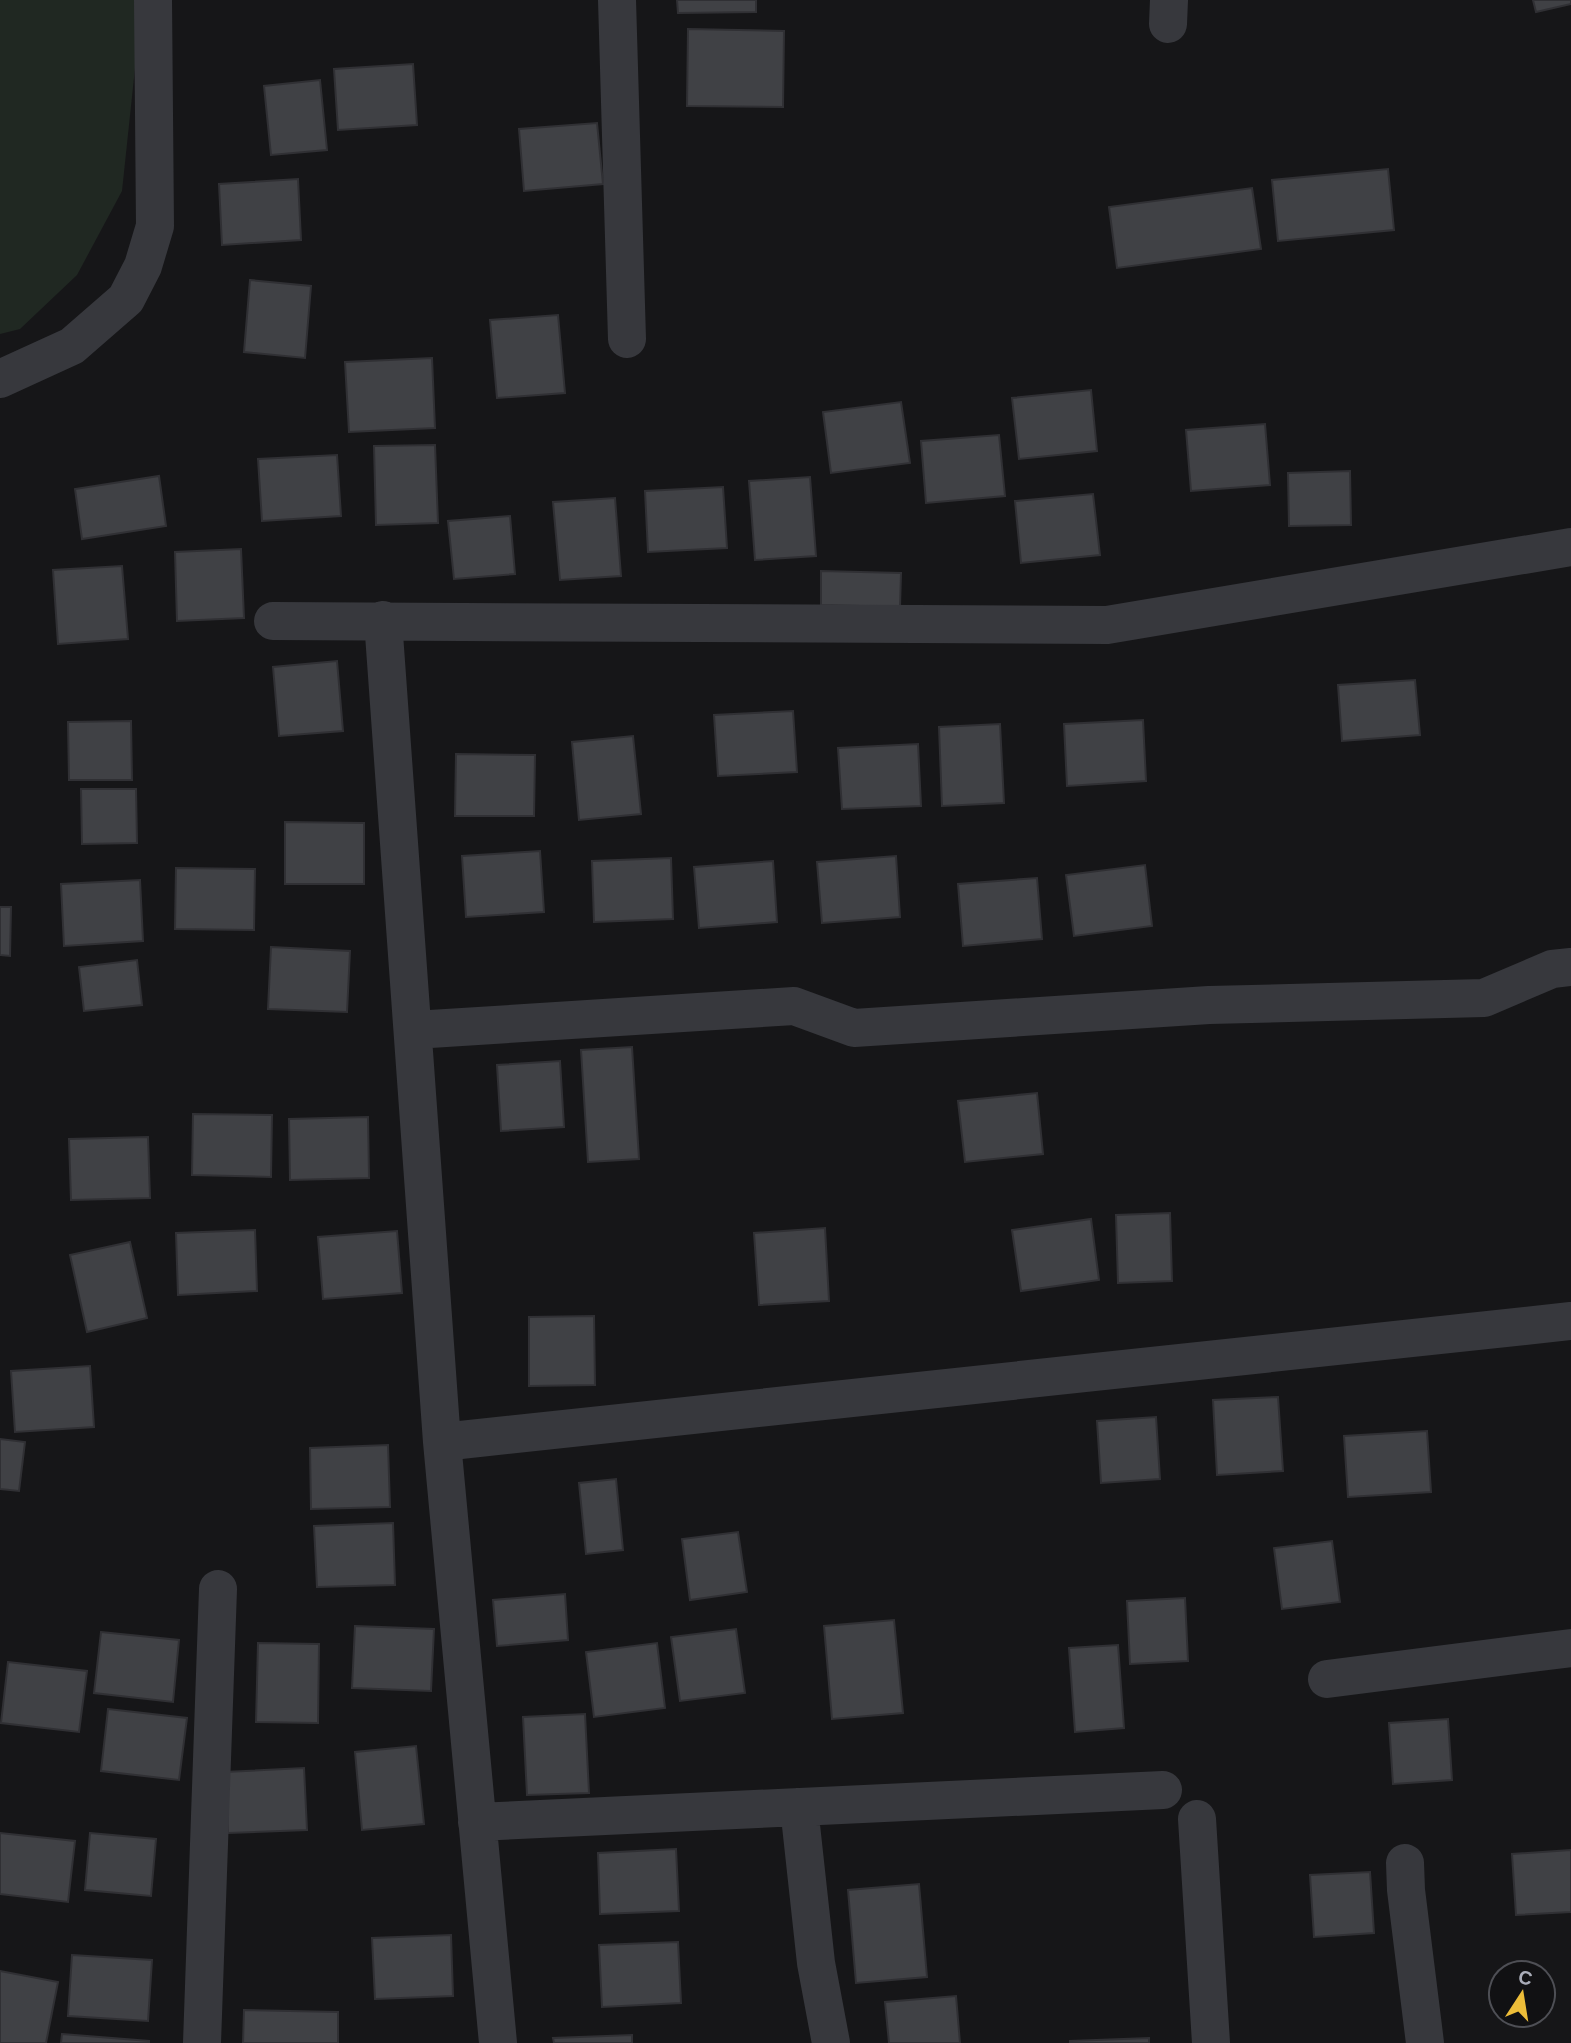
<svg xmlns="http://www.w3.org/2000/svg" width="1571" height="2043" font-family="Helvetica,sans-serif">
<rect width="100%" height="100%" fill="#161618"/>
<path fill="#202822" d="M0,0H138V40L122,191L77,275L20,329L0,334Z"/>
<path fill="#404145" stroke="#303034" stroke-width="2" d="M677,0H756V12L678,13Z
M1533,0H1571V4L1536,12Z
M688,29L784,31L783,107L687,106Z
M413,64L417,125L338,130L334,69Z
M320,80L327,150L271,155L264,86Z
M597,123L603,184L524,191L519,129Z
M1388,169L1394,230L1278,241L1272,180Z
M298,179L301,240L222,245L219,184Z
M1252,188L1261,249L1117,268L1109,207Z
M250,280L311,286L305,358L244,352Z
M558,315L565,393L497,398L490,320Z
M432,358L435,428L349,432L345,362Z
M1091,390L1097,451L1019,459L1012,398Z
M901,402L910,463L831,473L823,412Z
M1265,424L1270,485L1191,491L1186,430Z
M999,435L1005,496L926,503L921,441Z
M435,445L438,523L376,525L374,446Z
M337,455L341,516L262,521L258,459Z
M1350,471L1351,525L1289,526L1288,473Z
M159,476L166,526L82,539L75,489Z
M810,477L816,556L755,560L749,481Z
M723,487L727,548L648,552L645,491Z
M1093,494L1100,555L1021,563L1015,501Z
M615,498L621,576L560,580L553,502Z
M510,516L515,574L454,579L448,521Z
M241,549L244,618L177,621L175,552Z
M122,566L128,639L58,644L53,570Z
M821,571L901,573L900,607L821,605Z
M337,661L343,731L279,736L273,667Z
M1415,680L1420,735L1342,741L1338,685Z
M793,711L797,772L718,776L714,715Z
M1143,720L1146,781L1067,786L1064,724Z
M131,721L132,780H69L68,722Z
M1000,724L1004,803L942,806L939,727Z
M633,736L641,814L579,820L572,742Z
M918,744L921,806L842,809L838,748Z
M456,754L535,755L534,816H455Z
M81,789H136L137,843L82,844Z
M285,822L364,823V884H285Z
M540,851L544,912L466,917L462,856Z
M896,856L900,917L822,923L817,862Z
M671,858L673,919L594,922L592,861Z
M773,861L777,922L699,928L694,867Z
M1145,865L1152,926L1074,936L1066,875Z
M176,868L255,869L254,930L175,929Z
M1037,878L1042,939L963,946L958,884Z
M140,880L143,941L64,946L61,884Z
M0,907H11L10,956L0,955Z
M271,947L350,951L347,1012L268,1009Z
M137,960L142,1005L84,1011L79,967Z
M632,1047L639,1159L588,1162L581,1050Z
M560,1061L564,1127L501,1131L497,1065Z
M1037,1093L1043,1154L965,1162L958,1101Z
M193,1114L272,1115L271,1177L192,1175Z
M368,1117L369,1178L290,1180L289,1119Z
M148,1137L150,1198L71,1200L69,1139Z
M1170,1213L1172,1281L1118,1283L1116,1215Z
M1091,1219L1099,1280L1021,1291L1012,1230Z
M825,1228L829,1301L759,1305L754,1233Z
M255,1230L257,1291L178,1295L176,1233Z
M397,1231L402,1293L323,1299L318,1237Z
M130,1242L147,1318L87,1332L70,1255Z
M594,1316L595,1385L529,1386V1317Z
M90,1366L94,1427L15,1432L11,1371Z
M1278,1397L1283,1471L1217,1475L1213,1400Z
M1156,1417L1160,1479L1101,1483L1097,1421Z
M1427,1431L1431,1492L1348,1497L1344,1436Z
M0,1439L25,1442L19,1491L0,1489Z
M388,1445L390,1507L311,1509L310,1448Z
M616,1479L623,1550L586,1554L579,1483Z
M393,1523L395,1585L317,1587L314,1526Z
M738,1532L747,1592L690,1600L682,1539Z
M1332,1541L1340,1602L1282,1609L1274,1548Z
M565,1594L568,1640L497,1646L493,1600Z
M1185,1598L1188,1661L1130,1664L1127,1601Z
M894,1620L903,1713L832,1719L824,1626Z
M355,1626L434,1629L431,1691L352,1688Z
M736,1629L745,1693L680,1701L671,1637Z
M101,1632L179,1640L173,1702L94,1693Z
M258,1643L319,1644L318,1723L256,1722Z
M657,1643L665,1708L594,1717L586,1652Z
M1118,1645L1124,1728L1075,1732L1069,1648Z
M8,1662L87,1671L79,1732L1,1723Z
M108,1709L187,1718L179,1780L101,1771Z
M585,1714L589,1793L527,1795L523,1717Z
M1448,1719L1452,1780L1393,1784L1389,1723Z
M416,1746L424,1824L362,1830L355,1752Z
M304,1768L307,1830L228,1833L225,1772Z
M0,1833L75,1841L68,1902L0,1894Z
M90,1833L156,1839L151,1896L85,1890Z
M676,1849L679,1911L600,1914L598,1853Z
M1571,1850V1912L1516,1915L1512,1854Z
M1370,1872L1374,1933L1314,1937L1310,1875Z
M919,1884L927,1977L856,1983L848,1890Z
M451,1935L453,1996L375,1999L372,1938Z
M678,1942L681,2003L602,2007L599,1945Z
M72,1955L152,1960L148,2021L68,2016Z
M0,1971L58,1982L46,2043H0Z
M956,1996L960,2043H889L885,2002Z
M244,2010L338,2012V2043H243Z
M62,2034L149,2041V2043H61Z
M632,2035V2043H554L553,2038Z
M1149,2038V2043H1070V2041Z"/>
<g fill="none" stroke-linecap="round" stroke-linejoin="round">
<path stroke="#37383d" stroke-width="38" d="M617,0L627,339
M1168,24L1169,0
M0,379L72,346L126,299L143,266L155,226L153,0
M383,620L442,1442L498,2043
M273,621L1107,625L1571,547
M414,1030L794,1006L854,1028L1209,1005L1484,998L1552,969L1571,967
M442,1442L1571,1321
M1327,1679L1571,1648
M799,1807L816,1963L831,2043
M1197,1819L1211,2043
M477,1822L1163,1790
M1405,1863L1406,1890L1425,2043
M202,2043L218,1589"/>
</g>
<g transform="translate(1522 1994) rotate(12)"><circle r="33" fill="#111113" stroke="#4e4f55" stroke-width="2"/>
<path d="M0-5L12 26L0 18L-12 26Z" fill="#edbd39"/>
<text y="-10" font-size="19" font-weight="bold" text-anchor="middle" fill="#a9acb8">С</text>
</g>
</svg>
